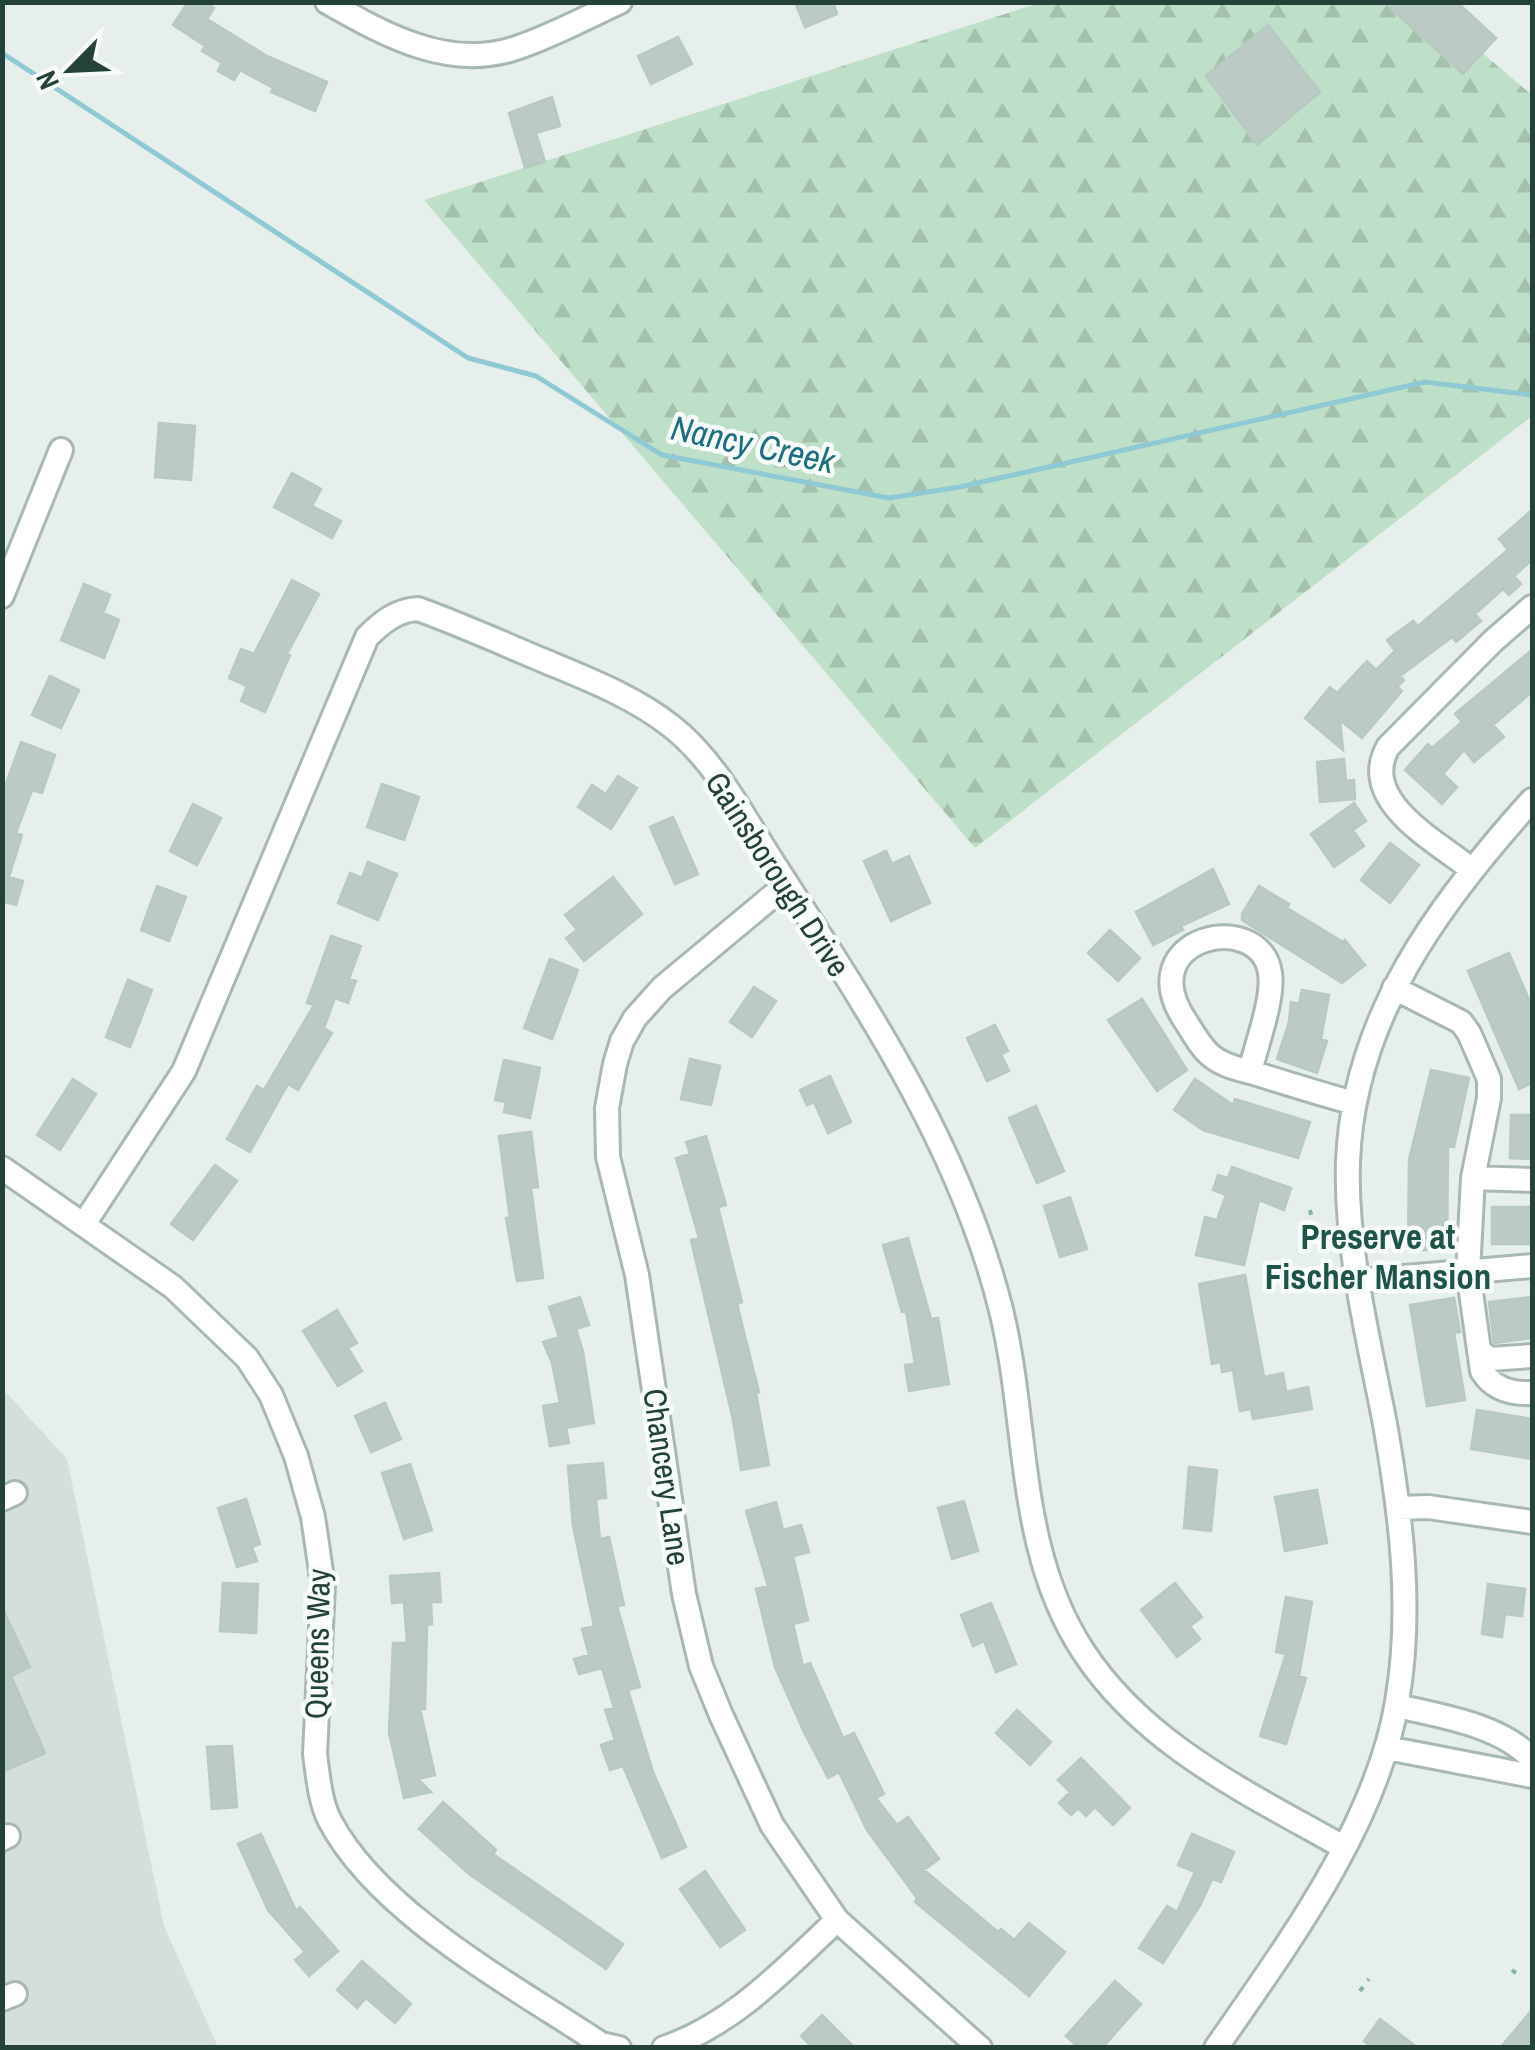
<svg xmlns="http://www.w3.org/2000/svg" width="1535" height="2050" font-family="'Archivo Narrow',sans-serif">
<defs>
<pattern id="forest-firs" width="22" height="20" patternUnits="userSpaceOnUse" patternTransform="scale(2.5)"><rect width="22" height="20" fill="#bfe0c8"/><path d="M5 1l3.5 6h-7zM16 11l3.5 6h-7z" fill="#a4c1ad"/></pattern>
</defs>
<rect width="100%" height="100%" fill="#e6efeb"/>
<path fill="#d4dfda" d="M2,1388L67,1459L164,1926L218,2047H3Z"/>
<path fill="url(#forest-firs)" d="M1039,3H1423L1532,95V416L975,848L424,200Z"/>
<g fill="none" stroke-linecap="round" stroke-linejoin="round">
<path stroke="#8ec9d4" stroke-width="5" d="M2,53L468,358L536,376L662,455L889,498L960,487L1425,382L1532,395"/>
</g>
<path fill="#bbcac4" stroke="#b8c9c2" stroke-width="2.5" d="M188,2H206L214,8L207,19L267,56L327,82L315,111L271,92L273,88L240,70L234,80L218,71L222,63L202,51L205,46L173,25Z
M795,2H833L837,14L805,27Z
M1384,2H1457L1496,38L1463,74Z
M1268,25L1320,92L1257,145L1206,76Z
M678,37L692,64L651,84L638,56Z
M552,97L560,126L536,133L545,162L525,168L509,113Z
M159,423L195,426L191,480L155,477Z
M292,473L321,489L312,506L341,521L332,538L274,507Z
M1532,510V560L1514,576L1521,584L1509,595L1503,589L1475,614L1481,621L1456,642L1452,637L1400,676L1404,680L1397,687L1402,691L1362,738L1340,720L1343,750L1305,718L1330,687L1337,693L1367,661L1376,670L1395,651L1387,640L1413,621L1418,626L1508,550L1499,539Z
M292,580L319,594L287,654L290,655L265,712L241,701L247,686L229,678L241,649L254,654Z
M84,584L110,595L103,613L119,620L104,658L61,640Z
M1532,650V692L1493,725L1504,737L1474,762L1464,750L1443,774L1457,787L1442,804L1405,770L1428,744L1432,748L1462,722L1455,714Z
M50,676L79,690L61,728L32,715Z
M21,742L55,755L42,793L32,790L16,833L22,835L9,877L23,881L16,905L2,901V795Z
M1344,759L1346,781L1354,780L1355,799L1320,802L1317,762Z
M618,776L637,788L611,829L578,807L592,785L606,794Z
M382,784L419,797L404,840L367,827Z
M1354,803L1366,821L1353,830L1364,846L1334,867L1311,834Z
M193,804L221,818L197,865L170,851Z
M673,817L698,874L675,884L650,827Z
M1390,843L1419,865L1390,903L1361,880Z
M886,851L892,864L909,856L930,903L891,921L864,861Z
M368,862L397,874L378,920L338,903L350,873L362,878Z
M1213,869L1229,904L1181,926L1183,930L1153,945L1136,912Z
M613,877L642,914L584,961L566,938L577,930L565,915Z
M157,886L186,897L169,941L141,930Z
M1259,886L1289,904L1287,908L1343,942L1345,940L1365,965L1342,983L1242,920V914Z
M1110,930L1140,958L1118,981L1088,953Z
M331,936L361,946L349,979L356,981L348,1003L335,998L324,1028L332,1033L298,1090L288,1084L250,1152L227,1139L257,1086L264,1090L314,1005L307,1003Z
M1509,953L1532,1007V1083L1519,1089L1468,971Z
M550,959L578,970L552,1039L524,1028Z
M128,980L152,990L130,1047L106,1037Z
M754,987L776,1001L752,1037L730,1022Z
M1302,990L1329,995L1321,1039L1327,1041L1317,1073L1277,1059L1289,1022L1291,1002L1299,1004Z
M1142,999L1187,1070L1157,1091L1108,1020Z
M995,1025L1008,1051L1001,1054L1009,1071L987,1081L967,1038Z
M690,1059L720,1066L711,1105L681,1099Z
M504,1060L540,1068L530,1118L504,1112L506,1102L495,1100Z
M1431,1070L1469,1078L1454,1147L1448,1146L1447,1250H1408L1409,1160Z
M830,1076L851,1122L828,1133L814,1102L807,1105L800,1090Z
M73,1079L96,1094L60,1150L37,1135Z
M1195,1079L1233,1105L1235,1099L1310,1122L1298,1158L1203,1130L1174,1110Z
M1036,1106L1064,1171L1037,1183L1009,1118Z
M1511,1115H1532V1159L1510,1158Z
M531,1132L538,1187L531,1188L543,1278L517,1281L506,1218H510L499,1136Z
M706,1136L726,1205L718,1207L742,1302L737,1304L759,1392L756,1393L769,1465L741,1470L733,1420L691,1240L699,1238L676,1158L690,1154L686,1142Z
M215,1165L237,1181L193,1240L171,1224Z
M1232,1167L1291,1188L1284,1210L1259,1200L1244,1265L1196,1255L1205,1217L1217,1220L1226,1195L1213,1190L1218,1175L1228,1178Z
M1070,1197L1087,1249L1060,1257L1044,1206Z
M1492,1207H1532V1244H1492Z
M908,1238L931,1319L938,1318L949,1384L909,1391L905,1365L915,1364L906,1311L902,1312L883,1245Z
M1245,1275L1264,1377L1283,1373L1286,1392L1308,1387L1312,1409L1253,1419L1251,1409L1240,1411L1233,1370L1222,1372L1221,1362L1212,1364L1199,1284Z
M580,1297L589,1325L576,1329L583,1352L594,1423L566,1428L569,1443L550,1446L543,1406L560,1403L552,1363L543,1342L559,1337L549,1307Z
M1532,1297V1338L1494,1343L1489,1302Z
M1454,1298L1460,1332L1454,1333L1465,1400L1427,1406L1410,1305Z
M337,1310L357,1343L348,1348L362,1371L338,1386L303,1331Z
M385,1403L401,1439L371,1452L355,1416Z
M1477,1410L1532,1419V1459L1471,1449Z
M603,1463L606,1498L596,1499L600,1539L609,1537L624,1605L617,1606L640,1687L628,1690L653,1772L686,1847L662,1858L623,1766L610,1770L601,1745L615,1740L605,1710L614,1708L602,1668L579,1674L574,1659L589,1655L582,1629L594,1626L573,1526L568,1466Z
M410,1464L432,1530L404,1539L382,1473Z
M1189,1467L1217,1470L1211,1531L1184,1528Z
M1317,1490L1327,1543L1285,1551L1275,1497Z
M246,1499L260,1544L252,1547L257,1561L237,1567L218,1508Z
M964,1501L978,1551L952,1559L938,1508Z
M776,1502L783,1530L801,1525L809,1552L793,1556L808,1620L793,1624L803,1666L810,1663L843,1738L854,1733L884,1794L876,1798L897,1825L908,1817L939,1859L924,1870L998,1932L1001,1929L1014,1940L1029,1923L1065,1952L1029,1996L915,1902L917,1898L867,1830L839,1772L828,1778L803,1730L775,1667L756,1589L768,1586L746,1511Z
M439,1573L441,1602H431L432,1624L427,1625L425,1709H420L435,1775L418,1779L431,1792L404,1798L389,1733L393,1643H407L404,1602L392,1603L390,1576Z
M223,1583L258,1584L256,1633L220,1631Z
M1175,1583L1202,1617L1190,1626L1200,1639L1177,1657L1141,1610Z
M1488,1584L1525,1589L1522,1616L1505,1614L1502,1637L1482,1634Z
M1286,1597L1312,1602L1299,1676L1306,1678L1286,1744L1260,1736L1286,1654L1276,1652Z
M991,1603L1016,1664L996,1672L984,1641L973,1646L961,1615Z
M2,1607L30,1667L11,1676L45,1753L2,1772Z
M1017,1710L1051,1742L1030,1765L996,1733Z
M232,1746L237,1807L212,1809L207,1747Z
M1081,1758L1130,1808L1113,1825L1095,1807L1086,1816L1078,1808L1071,1815L1059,1803L1070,1792L1058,1780Z
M443,1802L496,1850L493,1854L623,1944L606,1969L469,1874L419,1829Z
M261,1834L296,1911L300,1907L338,1951L309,1976L295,1960L305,1952L268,1910L238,1844Z
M1192,1834L1234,1852L1221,1882L1212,1879L1201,1904L1163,1963L1139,1948L1167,1906L1177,1912L1195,1872L1178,1865Z
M705,1871L745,1930L720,1947L680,1889Z
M362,1961L411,2004L395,2023L366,1998L357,2008L337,1990Z
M1115,1981L1141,2004L1102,2048H1079L1066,2036Z
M1532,2010V2048H1500Z
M822,2015L855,2048H813L801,2036Z
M1380,2019L1418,2048H1373L1364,2041Z"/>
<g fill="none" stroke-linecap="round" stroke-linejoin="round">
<defs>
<path id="minor" d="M327,2C385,35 451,72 519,47C554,35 587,17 620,2
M2,596L61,450
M1471,869C1436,841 1358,801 1388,747L1493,641L1532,607
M787,884L662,988L635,1018L622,1041L615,1064L607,1108L608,1157L637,1275L684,1594L701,1666L721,1715L772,1825L837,1920L980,2048
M1394,988L1461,1022L1469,1033L1489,1079V1098L1473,1178L1468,1271L1482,1371C1493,1389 1512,1394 1532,1393
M1250,1072C1256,1045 1274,999 1270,973C1261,908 1128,936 1186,1022C1194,1034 1202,1050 1214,1058C1226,1067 1243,1070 1257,1074C1289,1084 1321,1094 1354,1103
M2,1168L173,1287L247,1358L271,1395L296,1456L313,1517L323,1585L315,1754C318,1776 320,1802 330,1821C379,1914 514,1986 601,2044L619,2048
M1473,1178L1532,1180
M84,1224L184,1071L367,637C382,622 397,610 418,609C462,625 504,644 547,662C590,680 634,697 671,726C716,761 744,818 774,864C865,1005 960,1145 1001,1310C1029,1424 1016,1549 1083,1651C1144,1745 1248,1793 1343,1847
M1359,1281L1532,1266
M1479,1351L1490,1359L1532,1356
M2,1499L15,1493
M1399,1508L1428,1507L1532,1522
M1397,1706C1441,1716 1501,1725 1532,1759
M1387,1748L1532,1776
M2,1839L8,1836
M2,1999L15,1994
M664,2048C733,2025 786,1968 837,1920
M1216,2048C1287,1945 1376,1826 1397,1702C1413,1609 1401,1516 1385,1424C1369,1341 1345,1247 1348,1162C1353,1018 1439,903 1532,800"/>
</defs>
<use href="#minor" stroke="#a8b8b2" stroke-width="28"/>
<path stroke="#86b3a5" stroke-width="4" stroke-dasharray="5 8" stroke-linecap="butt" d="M1310,1210L1312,1219
M1512,1970L1521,1977
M1360,1991L1369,1979"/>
<use href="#minor" stroke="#fff" stroke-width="22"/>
</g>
<g text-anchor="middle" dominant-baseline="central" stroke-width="9" stroke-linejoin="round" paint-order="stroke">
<g font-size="32" fill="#24423a" stroke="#f7fbf9">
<text transform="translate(778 874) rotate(57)">Gainsborough Drive</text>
<text transform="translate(667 1477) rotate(82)">Chancery Lane</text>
<text transform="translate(317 1644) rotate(-89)">Queens Way</text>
</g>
<g font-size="35" font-style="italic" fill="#1c6f80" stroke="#f7fbf9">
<text transform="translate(753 444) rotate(12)">Nancy Creek</text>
</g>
<g font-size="35" font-weight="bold" fill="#1f5548" stroke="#f7fbf9">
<text x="1378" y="1236">Preserve at<tspan x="1378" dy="40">Fischer Mansion</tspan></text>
</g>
</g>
<rect width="1535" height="2050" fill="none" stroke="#24423a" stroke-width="10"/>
<g transform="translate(70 70) rotate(246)" stroke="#f7fbf9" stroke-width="8" paint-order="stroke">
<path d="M0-8L18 38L0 25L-18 38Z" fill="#24423a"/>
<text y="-15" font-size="28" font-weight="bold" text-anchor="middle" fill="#24423a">N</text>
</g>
</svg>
